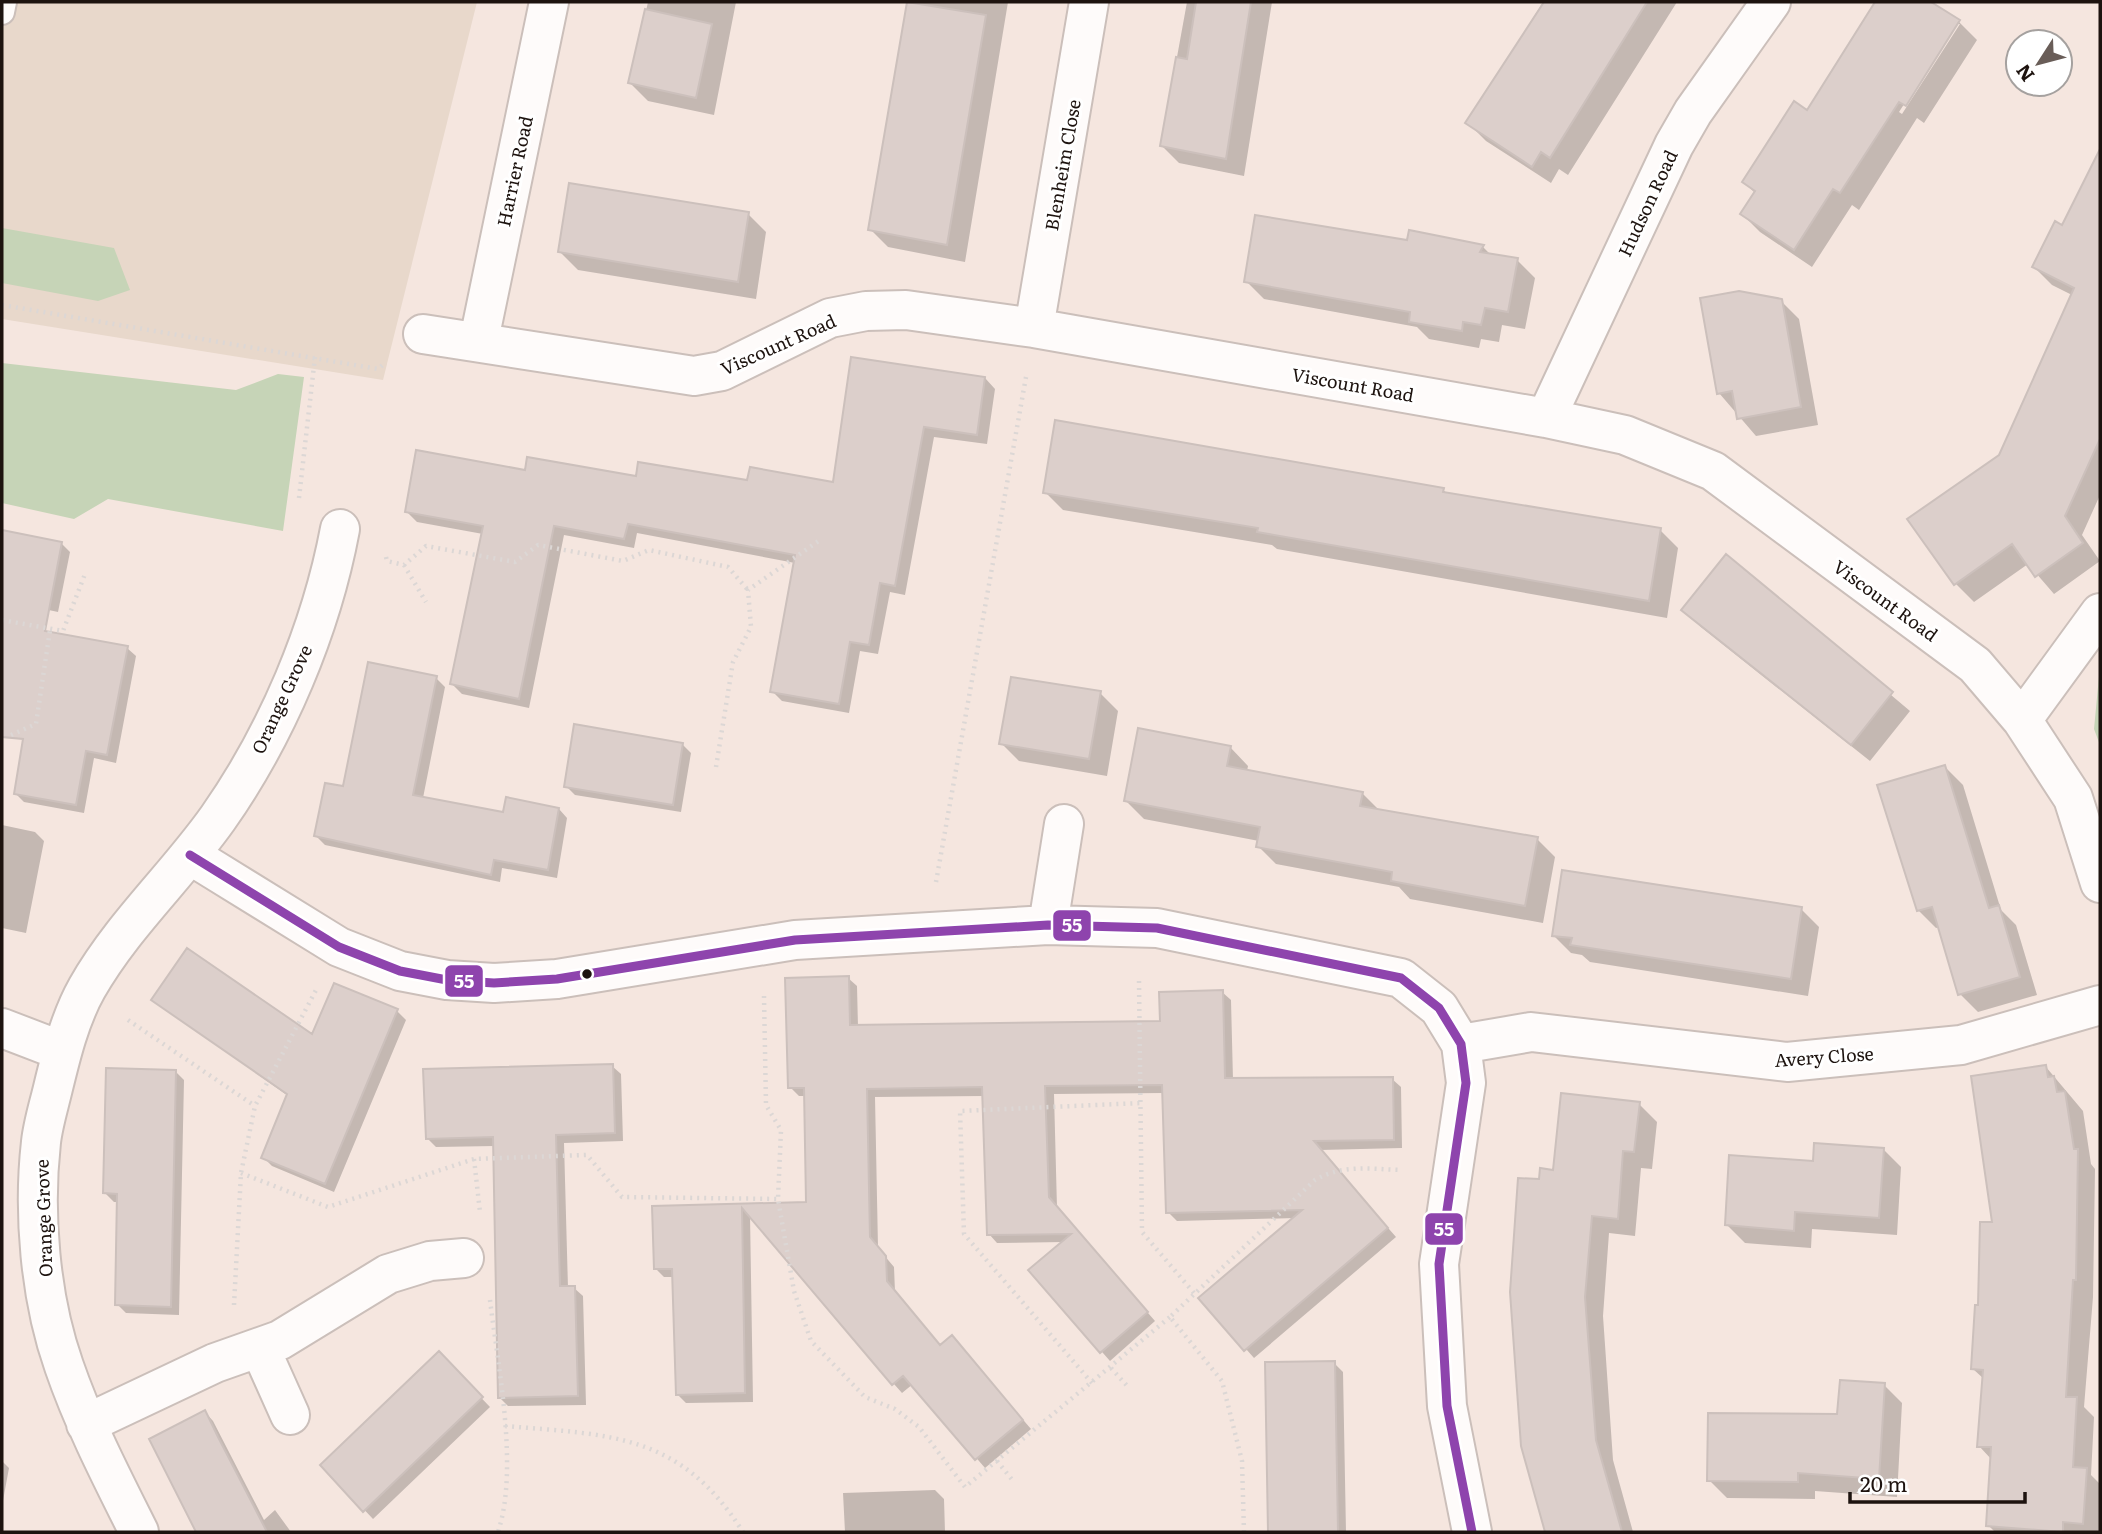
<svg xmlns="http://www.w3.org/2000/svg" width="2102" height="1534" font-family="Literata,serif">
<rect width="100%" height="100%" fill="#f5e6df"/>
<path fill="#e8d8cb" d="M2,2H477L383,380L2,319Z"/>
<path fill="#c6d4b7" d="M2,228L114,248L130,290L98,301L2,283Z
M2,363L236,390L278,374L304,377L283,531L108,499L74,519L2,503Z
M2100,666V745L2094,729Z"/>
<path fill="#0003" fill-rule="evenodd" d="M648,2H736L714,115L648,101L630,83Z
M909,2H1008L965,262L888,247L870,229Z
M1187,2H1272L1244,176L1179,163L1161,145Z
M1543,2H1677L1568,175L1559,169L1551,183L1486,141L1468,123Z
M1878,2H1928L1959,22L1977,40L1924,123L1917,118L1859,210L1852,205L1812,267L1760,232L1742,214L1755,193L1744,182L1807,112ZM1956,24H1960L1902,114L1899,112Z
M2096,162L2100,164V309L2052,285L2034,267L2062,227Z
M748,214L766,232L756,299L578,270L560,252Z
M1408,242L1483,247L1492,256L1517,260L1535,278L1525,329L1502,325L1499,342L1481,339L1479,348L1429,339L1417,327L1264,299L1246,281Z
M1781,301L1799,319L1818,425L1756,436L1719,393Z
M2060,324L2100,343V495L2082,535L2100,561L2054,594L2028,564L1974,602L1956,584L1909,519L2000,456Z
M985,378L995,389L987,444L934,437L905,595L890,592L878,654L860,651L849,713L782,701L772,691L795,563L637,533L634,548L564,535L529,708L462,694L452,684L483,534L417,522L407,512L526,472L834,484Z
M1443,490L1449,495L1660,530L1678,548L1667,618L1277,549L1272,545L1063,510L1045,492Z
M2,532L61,543L70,552L58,612L2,600Z
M1726,556L1910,711L1870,761L1701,627L1683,609Z
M127,648L136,656L116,763L94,758L84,813L24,802L15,793Z
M436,678L445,687L423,798L504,814L559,809L567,818L557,878L502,868L500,882L325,845L316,836L344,788Z
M1100,693L1118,711L1107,776L1019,761L1001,743Z
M682,744L691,753L681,812L575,795L566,786Z
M1230,747L1248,766L1247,771L1362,793L1380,811L1537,839L1555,857L1543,923L1410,899L1399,887L1276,864L1258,846L1259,841L1144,819L1126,801Z
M1945,767L1963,785L2001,910L2016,925L2037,995L1978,1012L1960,994L1940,927L1936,928L1918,910Z
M2,825L35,832L44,841L26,933L2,928Z
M1801,909L1819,927L1808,996L1590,962L1582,955L1571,953L1553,935Z
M848,978L857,986L858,1027L1162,1023L1222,992L1231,1000L1233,1080L1392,1079L1401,1087L1402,1148L1320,1150L1396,1237L1254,1358L1201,1298L1295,1218L1177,1221L1168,1212L1164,1093L1054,1094L1057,1208L1155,1321L1110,1361L1030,1270L1064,1242L997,1243L989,1234L984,1096L875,1097L878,1248L894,1267L895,1292L941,1346H960L1031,1429L985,1468L913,1384L902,1393L894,1384L750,1214L753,1402L686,1403L677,1394L674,1277H664L655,1268L654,1207L808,1203L806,1096H799L790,1087Z
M154,1000L313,1037L397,1011L406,1020L334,1192L272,1166L263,1157L288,1096Z
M612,1066L621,1074L623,1141L564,1143L568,1288H574L583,1296L586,1405L508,1406L499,1397L495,1146L436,1147L427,1138Z
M2046,1067L2083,1111L2091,1164L2095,1169L2093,1297L2084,1407L2094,1417L2091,1475L2100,1484V1532H1995L1988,1525L1992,1460L1979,1446L1984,1379L1973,1369L1994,1224Z
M175,1071L184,1080L179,1315L126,1313L117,1304L119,1202H114L105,1193Z
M1639,1104L1657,1122L1652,1169L1641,1168L1635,1236L1609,1233L1603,1316L1613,1460L1633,1532H1547L1523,1448L1541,1181Z
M1883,1149L1901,1167L1897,1235L1812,1229L1811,1248L1745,1243L1727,1225L1814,1163Z
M439,1354L490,1407L373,1519L322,1465Z
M1334,1363L1343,1372L1346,1532H1270L1267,1364Z
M1884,1385L1902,1403L1897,1497L1815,1491V1499L1727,1498L1709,1480L1839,1415Z
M205,1412L213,1421L264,1520L275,1510L291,1532H198L151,1440Z
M2,1461L9,1468L2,1506Z
M935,1490L944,1499L945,1532H845L843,1493Z"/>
<path fill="#dccfcb" stroke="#ccc0bc" stroke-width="2" d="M907,2L986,15L947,245L868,230Z
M1196,2H1251L1226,159L1160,146L1176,57L1187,59Z
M1544,2H1647L1550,158L1541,152L1532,167L1465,123Z
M1875,2H1931L1960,20L1906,106L1899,102L1840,193L1833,189L1794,250L1740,214L1755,191L1742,182L1794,101L1807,110Z
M645,9L712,24L696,98L628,83Z
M2100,149V439L2065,516L2083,543L2035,577L2012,544L1954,585L1907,519L1999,455L2074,288L2032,267L2055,221L2062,225Z
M569,183L749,212L738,282L558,252Z
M1255,215L1407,240L1409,230L1484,245L1480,252L1518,258L1508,312L1485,308L1481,325L1463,322L1462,331L1409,322L1410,312L1244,282Z
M1739,291L1782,299L1801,407L1737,419L1732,391L1717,394L1700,298Z
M851,357L985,377L977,435L924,427L895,586L880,583L869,645L850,642L839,704L770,692L795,555L628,524L624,539L554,526L519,699L450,684L483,526L405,512L416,450L525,470L527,457L636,476L638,462L747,480L750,467L833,482Z
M1055,420L1444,488L1443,492L1661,528L1649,601L1257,532L1258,528L1043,493Z
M2,530L62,542L45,631L128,646L107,755L86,751L76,805L14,794L23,739L2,737Z
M1726,554L1893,692L1851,745L1681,610Z
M368,662L437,676L413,795L503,812L506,797L559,808L548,870L494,860L491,875L314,836L325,783L343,786Z
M1011,677L1101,691L1089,759L999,744Z
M574,724L683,743L673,805L564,787Z
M1138,728L1231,746L1227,766L1363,792L1360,806L1538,837L1525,906L1391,881L1392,872L1256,847L1260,827L1124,801Z
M1945,765L1989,908L1999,905L2020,977L1958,995L1932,907L1917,911L1877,785Z
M1562,870L1802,907L1791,979L1570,945L1572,938L1552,936Z
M187,948L312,1034L334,983L398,1009L325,1184L261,1158L287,1094L151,1000Z
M849,976L850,1025L1160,1021L1159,992L1223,990L1225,1078L1393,1077L1394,1140L1314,1141L1388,1228L1244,1351L1198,1298L1302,1210L1166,1213L1162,1085L1045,1086L1049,1197L1148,1312L1100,1353L1028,1270L1071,1234L987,1235L982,1087L867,1089L870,1237L886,1256L887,1281L940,1345L952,1335L1023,1420L975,1460L903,1376L892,1385L742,1208L745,1393L676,1395L672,1269H654L652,1206L806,1202L804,1088H788L785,978Z
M613,1064L615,1133L556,1135L560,1286H575L578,1396L498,1398L493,1137L426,1139L423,1069Z
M2046,1065L2048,1077L2054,1076L2057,1092L2065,1091L2074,1149H2078L2076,1280H2073L2066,1397H2077L2073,1467L2087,1468L2083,1524L2063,1522V1532L1986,1526L1991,1447H1977L1983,1370L1971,1369L1975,1305H1978L1980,1222H1992L1971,1076Z
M106,1068L176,1070L171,1307L115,1305L117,1194L103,1193Z
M1561,1093L1640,1102L1634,1152L1623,1151L1618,1219L1592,1216L1585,1297L1596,1440L1622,1532H1545L1521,1446L1510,1292L1518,1178L1539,1179L1540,1168L1553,1170Z
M1814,1143L1884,1148L1879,1218L1795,1212L1794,1231L1725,1225L1729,1155L1813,1161Z
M439,1351L483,1397L363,1512L320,1465Z
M1335,1361L1338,1532H1268L1265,1362Z
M1840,1380L1885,1383L1879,1479L1798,1473V1482L1707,1481L1708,1413L1837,1414Z
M205,1410L218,1437L267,1532H196L149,1439Z"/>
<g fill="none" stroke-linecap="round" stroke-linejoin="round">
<defs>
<path id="service" d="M2,12L4,2"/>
<path id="minor" d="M1034,328L1089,2
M423,334L694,376L722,371L830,318L866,311L906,310L1034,328L1546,418L1625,435L1713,471L1975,665L2022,720L2073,798L2100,883
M479,340L549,2
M1546,418L1674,145L1693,112L1771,2
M2022,720L2100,613
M190,855L339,947L400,971L447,980L494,983L557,979L795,940L1048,925L1157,928L1401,978L1439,1008L1461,1044L1466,1083L1439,1264L1447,1406L1472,1532
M1048,925L1064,824
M2,1028L62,1051
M1461,1044L1531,1032L1787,1062L1961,1045L2100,1005
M260,1348L290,1415
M86,1424L215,1363L280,1340L388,1274L430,1261L464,1258
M139,1532C112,1478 84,1424 64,1366C40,1298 33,1213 41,1142C43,1124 49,1105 53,1088C61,1055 70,1018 87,988C122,926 177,876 218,818C277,734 321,630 340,529"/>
</defs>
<use href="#service" stroke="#cbbfba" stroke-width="28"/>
<use href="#minor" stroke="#cbbfba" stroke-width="42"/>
<path stroke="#dcd7d5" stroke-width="4.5" stroke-dasharray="2 5" stroke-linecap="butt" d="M2,305L378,369L385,363
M299,498L315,357
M386,557L387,561L404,565L426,546L515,562L538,545L623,561L649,550L728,567L748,590
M404,565L426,602
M2,620L63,631L85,574
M11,735L36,724L50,630
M716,767L733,662L751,627L748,590L820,540
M936,882L1026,377
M1139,981L1142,1232L1194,1293
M764,996L766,1105L781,1130L778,1199L794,1291L811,1341L865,1397L895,1409L919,1427L965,1487L1170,1317
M128,1020L255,1106
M474,1159L480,1212
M241,1173L328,1207L474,1159L587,1155L622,1197L778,1199
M490,1300C498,1367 519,1469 498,1532
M234,1305L241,1173L255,1106L316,990
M1111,1368L1129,1388
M1092,1383L964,1234L960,1111L1141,1103
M505,1426C611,1435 680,1433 743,1532
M997,1461L1014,1482
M1244,1532L1242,1461L1222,1381L1170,1317L1315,1180C1343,1164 1370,1169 1402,1170"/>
<use href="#service" stroke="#fefbfa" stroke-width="24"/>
<use href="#minor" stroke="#fefbfa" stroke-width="38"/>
<defs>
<path id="bus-1" d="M190,855L339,947L400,971L447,980L494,983L557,979L795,940L1048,925L1157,928L1401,978L1439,1008L1461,1044L1466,1083L1439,1264L1447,1406L1472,1532"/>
</defs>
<use href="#bus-1" stroke="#fff" stroke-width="14"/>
<use href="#bus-1" stroke="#8e44ad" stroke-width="9"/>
</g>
<circle fill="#1d130f" stroke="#fff" stroke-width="2.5" cx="587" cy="974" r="6"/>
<g text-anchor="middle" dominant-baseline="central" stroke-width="6" stroke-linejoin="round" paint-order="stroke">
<g font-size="18" fill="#1d130f" stroke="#fff">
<text transform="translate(1062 165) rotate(-80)">Blenheim Close</text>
<text transform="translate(514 171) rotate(-78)">Harrier Road</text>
<text transform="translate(1647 203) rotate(-65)">Hudson Road</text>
<text transform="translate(778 344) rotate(-24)">Viscount Road</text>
<text transform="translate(1353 384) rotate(10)">Viscount Road</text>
<text transform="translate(1886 600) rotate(36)">Viscount Road</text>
<text transform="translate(281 699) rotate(-65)">Orange Grove</text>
<text transform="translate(1824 1056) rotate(-4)">Avery Close</text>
<text transform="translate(43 1218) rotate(-92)">Orange Grove</text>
</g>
</g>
<g stroke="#fff" stroke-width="2.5">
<rect x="1052" y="909" width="40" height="33" rx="7" fill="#8e44ad"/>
<rect x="444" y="964" width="40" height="34" rx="7" fill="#8e44ad"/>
<rect x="1424" y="1212" width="40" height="34" rx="7" fill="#8e44ad"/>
</g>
<g font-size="19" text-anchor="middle" font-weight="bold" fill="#fff">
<text x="1072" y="932">55</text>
<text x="464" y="988">55</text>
<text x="1444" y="1236">55</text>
</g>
<rect width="2102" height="1534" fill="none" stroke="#1d130f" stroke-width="7"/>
<g transform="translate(2039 63) rotate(234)"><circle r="33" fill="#ffffff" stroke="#a5a19f" stroke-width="2"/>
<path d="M0-5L12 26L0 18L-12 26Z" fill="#695d58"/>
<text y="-10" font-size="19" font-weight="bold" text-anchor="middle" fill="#1d130f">N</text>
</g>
<path d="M1850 1492v10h175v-10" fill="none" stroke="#1d130f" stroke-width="3.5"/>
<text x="1860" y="1492" font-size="21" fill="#1d130f" stroke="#ffffff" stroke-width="5" paint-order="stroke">20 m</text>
</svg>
